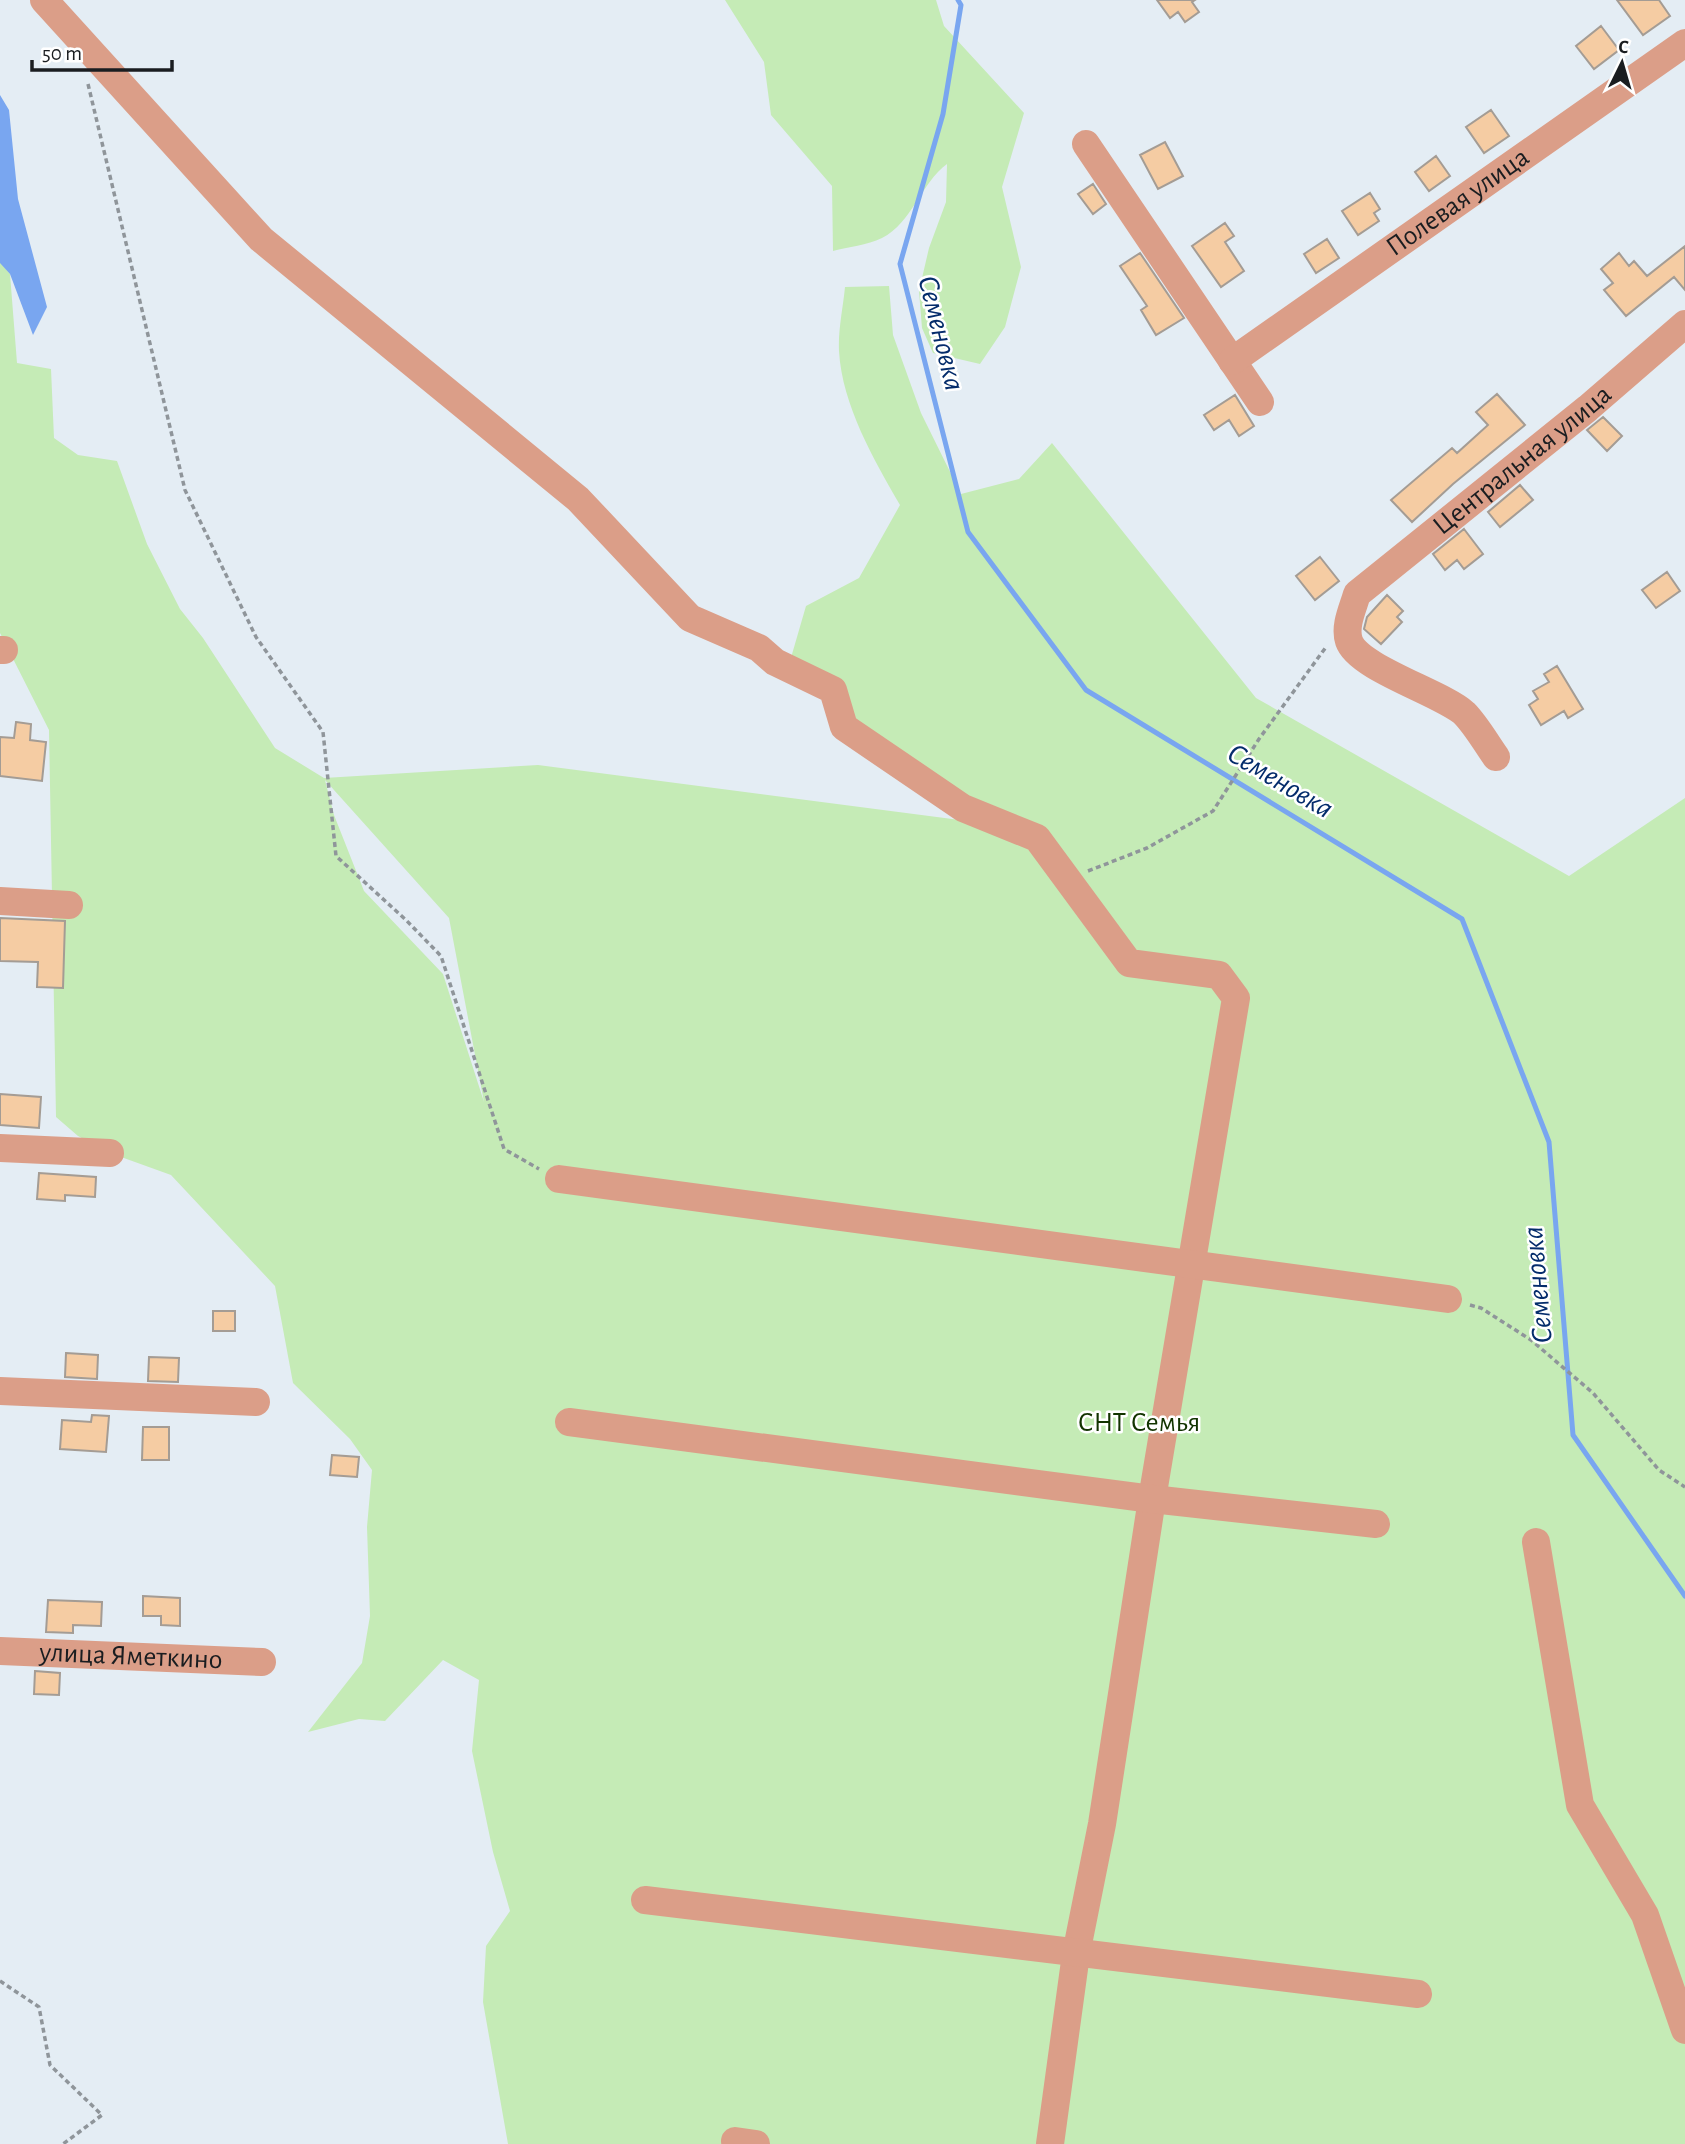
<svg xmlns="http://www.w3.org/2000/svg" width="1685" height="2144" font-family="'Alegreya Sans',sans-serif">
<rect width="100%" height="100%" fill="#e4edf4"/>
<path fill="#c5ebb6" fill-rule="evenodd" d="M725,0H936L944,26L1024,113L1002,187L1021,267L1005,327L980,364L933,353L922,328L919,291L929,248L946,202L947,164C921,183 912,223 882,238C867,245 848,247 833,251L832,186L771,115L764,62Z
M0,262L10,274L17,363L51,369L54,438L78,455L117,461L147,544L180,609L203,638L275,748L324,778L538,765L1006,826L844,727L833,690L788,668L806,606L859,578L900,505C874,460 842,405 839,351C838,330 843,308 845,287L889,286L893,335L921,413L961,494L1019,479L1052,443L1256,698L1569,876L1685,798V2144H508L483,2002L486,1946L510,1911L493,1852L472,1751L479,1680L443,1660L385,1721L359,1719L308,1732L362,1663L370,1616L367,1527L372,1470L350,1439L293,1383L275,1286L171,1175L110,1153L78,1136L56,1117L49,730L0,633ZM325,780L449,918L484,1102L443,974L364,891L334,815Z"/>
<path fill="#79a6f0" d="M0,95L9,110L18,199L47,307L33,335L10,274L0,263Z"/>
<g fill="none" stroke-linecap="round" stroke-linejoin="round">
<path stroke="#79a6f0" stroke-width="5" d="M958,0L961,5L943,114L900,264L968,532L1086,690L1462,919L1549,1142L1573,1435L1685,1596"/>
</g>
<path fill="#f5cca3" stroke="#a49c94" stroke-width="2" d="M1157,0H1195L1192,2L1199,12L1185,22L1178,12L1170,18Z
M1617,0H1659L1670,16L1643,35Z
M1601,26L1619,50L1594,69L1576,46Z
M1491,110L1509,136L1484,153L1466,127Z
M1165,142L1183,176L1158,189L1140,155Z
M1436,156L1450,176L1429,191L1415,172Z
M1093,184L1106,204L1093,214L1078,194Z
M1370,193L1380,209L1374,213L1379,221L1358,235L1342,211Z
M1225,223L1234,236L1225,242L1244,271L1221,287L1192,246Z
M1327,239L1339,258L1316,273L1304,254Z
M1685,246V290L1674,277L1626,316L1604,290L1613,283L1601,269L1619,253L1629,266L1634,261L1647,276Z
M1140,253L1184,318L1156,335L1141,310L1147,306L1120,266Z
M1497,394L1525,425L1453,484L1412,522L1391,500L1452,448L1457,453L1488,425L1476,412Z
M1235,395L1254,426L1239,436L1229,420L1214,430L1204,415Z
M1603,417L1622,436L1607,451L1587,430Z
M1520,485L1533,500L1500,527L1488,512Z
M1464,529L1483,554L1464,569L1457,560L1445,570L1433,554Z
M1320,557L1339,581L1315,600L1296,576Z
M1667,572L1680,591L1656,608L1642,590Z
M1387,595L1403,611L1397,617L1402,622L1381,644L1364,629L1367,617Z
M1557,666L1583,709L1568,718L1564,711L1541,725L1529,705L1538,699L1533,691L1549,682L1544,674Z
M16,722L31,724L30,740L46,742L42,781L0,776V737L14,738Z
M0,918L65,921L63,988L37,987L38,962L0,961Z
M0,1094L41,1097L39,1128L0,1125Z
M39,1173L96,1177L95,1197L65,1195V1201L37,1199Z
M213,1311H235V1331H213Z
M66,1353L98,1355L97,1379L65,1377Z
M149,1357L179,1358L178,1382L148,1381Z
M92,1415L109,1416L106,1452L60,1449L62,1420L91,1422Z
M143,1427H169V1460H142Z
M332,1455L359,1457L357,1477L330,1475Z
M143,1596L180,1598V1626L161,1625V1616H143Z
M48,1600L102,1602L101,1626L73,1625V1633L46,1632Z
M35,1671L60,1673L59,1695L34,1694Z"/>
<g fill="none" stroke-linecap="round" stroke-linejoin="round">
<path stroke="#8f959a" stroke-width="3.5" stroke-dasharray="5 3.5" stroke-linecap="butt" d="M88,84L185,490L256,637L323,732L336,856L406,920L441,956L504,1149L539,1169
M1088,871L1147,848L1213,811L1259,739L1326,647
M1470,1305L1481,1308L1531,1340L1593,1393L1659,1470L1685,1487
M0,1981L39,2007L50,2065L102,2115L63,2144"/>
<g stroke="#db9e88" stroke-width="28">
<path d="M44,0L261,239L578,499L690,618L759,648L775,662L833,690L844,727L963,808L1037,838L1129,963L1219,975L1236,998L1152,1499L1102,1824L1076,1954L1050,2144"/>
<path d="M1086,144L1260,402"/>
<path id="s1" d="M1232,361L1685,43"/>
<path d="M0,650H4"/>
<path id="s2" d="M1496,757C1486,743 1476,725 1464,713C1442,693 1358,668 1349,641C1344,626 1353,608 1357,594L1588,408L1685,324"/>
<path d="M0,901L69,905"/>
<path d="M0,1148L110,1153"/>
<path d="M559,1179L1448,1299"/>
<path d="M0,1391L256,1402"/>
<path d="M569,1422L1152,1499L1376,1524"/>
<path d="M1536,1542L1580,1805L1645,1915L1685,2030"/>
<path id="s3" d="M0,1651L262,1662"/>
<path d="M645,1900L1418,1994"/>
<path d="M735,2141L756,2144"/>
</g>
</g>
<g text-anchor="middle" dominant-baseline="central" stroke-width="5" stroke-linejoin="round" paint-order="stroke">
<g font-size="28" fill="#1a1d20" stroke="#fff">
<text stroke="none"><textPath href="#s1" startOffset="276">Полевая улица</textPath></text>
<text stroke="none"><textPath href="#s2" startOffset="453">Центральная улица</textPath></text>
<text stroke="none"><textPath href="#s3" startOffset="131">улица Яметкино</textPath></text>
</g>
<g font-size="28" fill="#123400" stroke="#fff">
<text x="1139" y="1423">СНТ Семья</text>
</g>
<g font-size="30" font-style="italic" fill="#042c6b" stroke="#fff">
<text transform="translate(941 333) rotate(76)">Семеновка</text>
<text transform="translate(1280 781) rotate(31)">Семеновка</text>
<text transform="translate(1538 1285) rotate(-95)">Семеновка</text>
</g>
</g>
<g transform="translate(1622 63) rotate(5)" stroke="#ffffff" stroke-width="5" paint-order="stroke">
<path d="M0-5L12 26L0 18L-12 26Z" fill="#1a1d20"/>
<text y="-10" font-size="19" font-weight="bold" text-anchor="middle" fill="#1a1d20">С</text>
</g>
<path d="M32 60v10h140v-10" fill="none" stroke="#1a1d20" stroke-width="3.5"/>
<text x="42" y="60" font-size="21" fill="#1a1d20" stroke="#ffffff" stroke-width="5" paint-order="stroke">50 m</text>
</svg>
